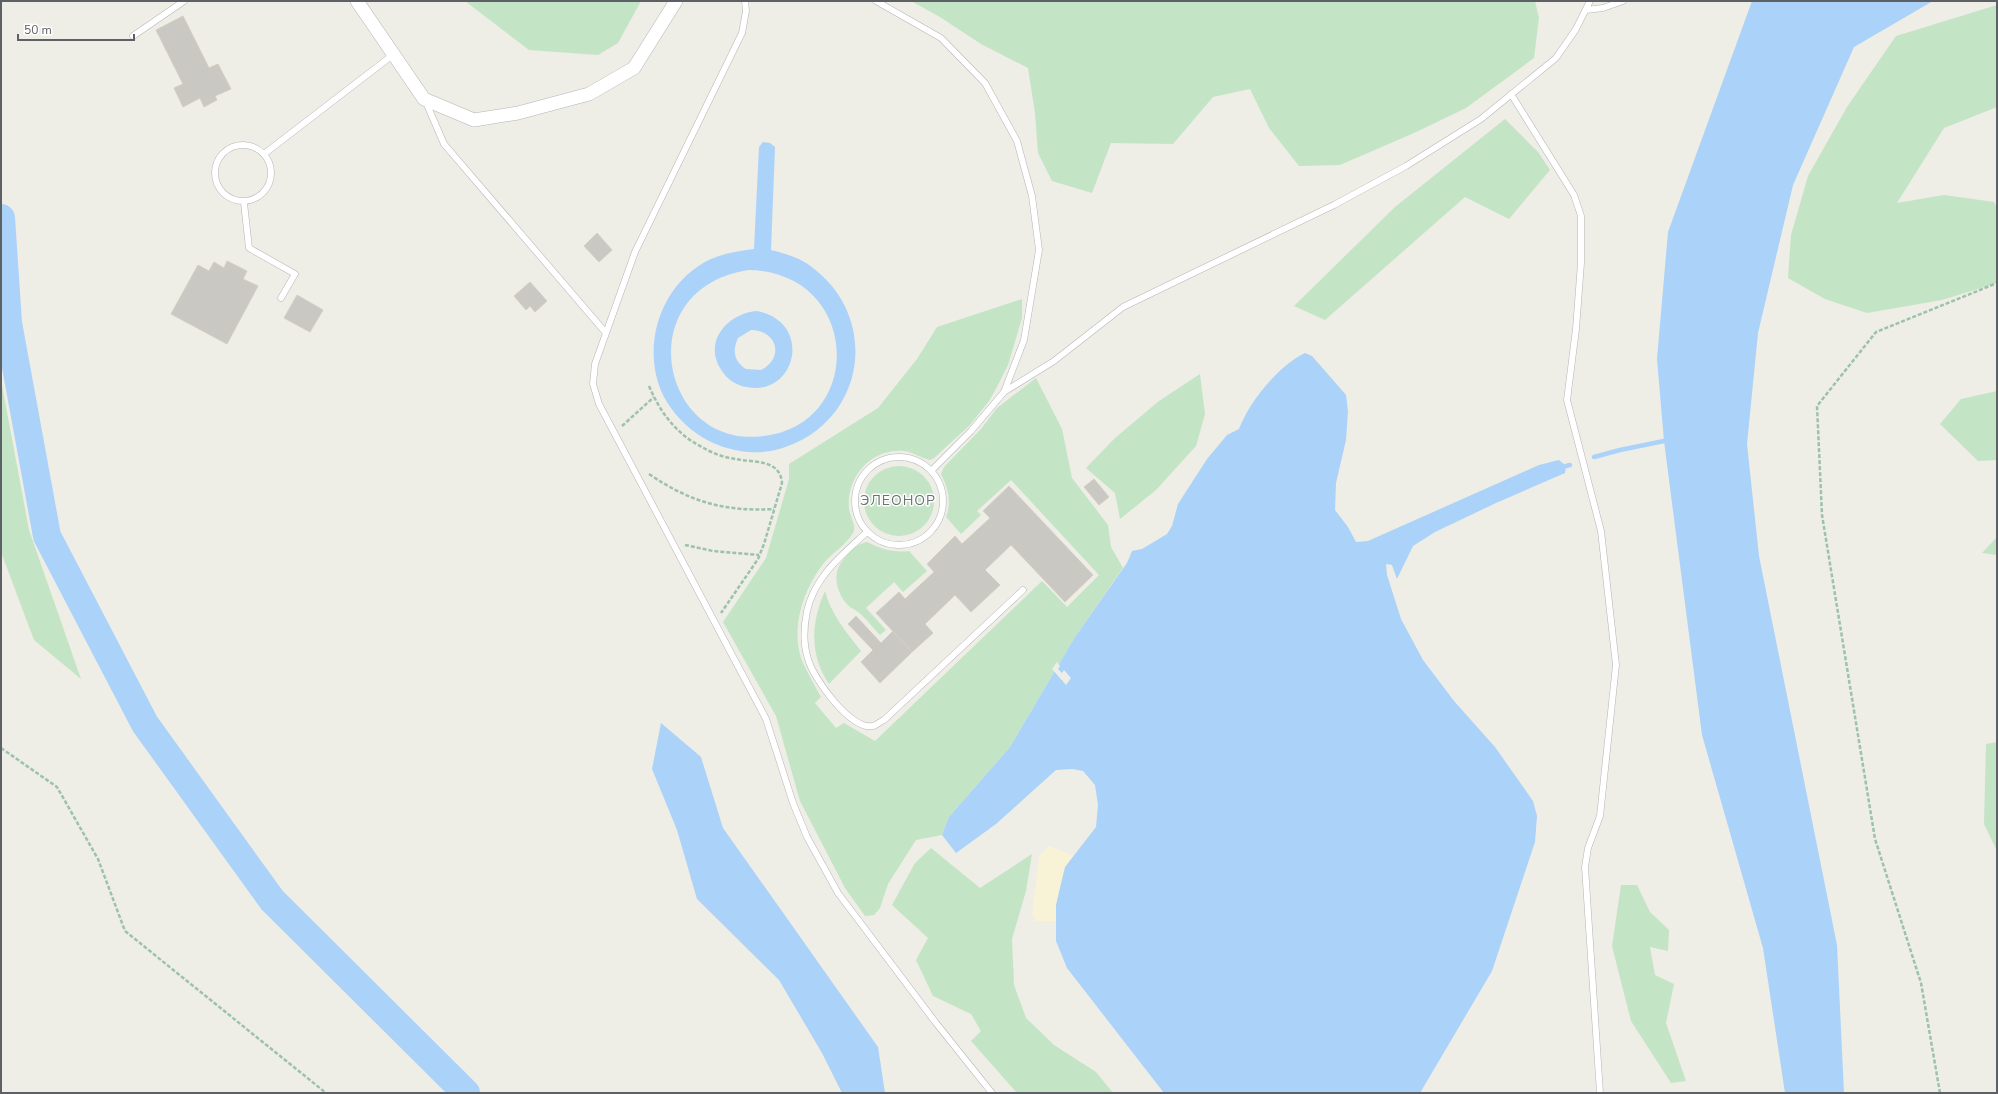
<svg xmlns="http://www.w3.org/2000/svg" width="1998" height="1094" font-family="'Nunito Sans',sans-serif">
<rect width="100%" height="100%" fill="#eeede6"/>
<path fill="#c4e4c6" d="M465,1H641L618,43L598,55L529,50Z
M911,1H1535L1539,18L1534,58L1466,108L1414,133L1340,165L1299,166L1269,128L1250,89L1213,97L1173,144L1111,143L1092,193L1052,181L1038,153L1035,113L1028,68L981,44L940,17Z
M1997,5V107L1944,128L1897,203L1944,195L1994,202L1997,207V281L1994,284L1942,300L1867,313L1825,299L1788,278L1791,235L1808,176L1847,107L1896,36Z
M1505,119L1538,152L1550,170L1509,219L1465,197L1325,320L1294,306L1395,207Z
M1022,299V318L1008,365L998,385L989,401L970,425L934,458L930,460C921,458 913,452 904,451C870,448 846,478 849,509C850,517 857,526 853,533C846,545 832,553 823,564C804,589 791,626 801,658C806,671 814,684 821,697L815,703L836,728L844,723L875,741L1042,581L1067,607L1099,575L1011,480L977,511L981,515L961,534L946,517C952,502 948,488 941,474L944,467L981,429L997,408L1036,378L1062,429L1072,478L1108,525L1111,547L1123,568L1075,637L1010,747L949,817L942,835L916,840L888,884L880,908L874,915L865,916L845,888L800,801L776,716L723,622L766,558L789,479V464L878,408L917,359L937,327Z
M1200,374L1205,414L1196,446L1156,490L1120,519L1115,493L1086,468L1115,438L1159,401Z
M1,380L29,530L81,679L34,640L1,552Z
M1997,391V460L1978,461L1940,424L1961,399Z
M864 501a35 35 0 1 1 70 0a35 35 0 1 1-70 0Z
M1997,537V555L1982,553Z
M867,542C881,549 893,553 909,551L927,571L903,592L894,582L866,608L886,630L880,635C873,628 866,618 858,612C854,609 850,608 846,603C835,589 832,571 845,558C851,550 857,544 867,542Z
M825,591C831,614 846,632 861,651L829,684C809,654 811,622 825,591Z
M1997,742V851L1984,824L1986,744Z
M931,848L980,888L1032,854L1026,891L1012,939L1014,985L1026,1018L1054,1045L1096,1072L1113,1093H1017L971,1041L981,1031L971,1014L933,996L916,960L928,938L892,905L915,863Z
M1621,885H1637L1650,912L1669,930L1668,951L1650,947L1655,975L1674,984L1666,1023L1686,1081L1671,1083L1631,1021L1612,946Z"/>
<path fill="#f8f2d7" d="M1049,846L1074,856C1060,874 1056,899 1056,921H1035L1032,914L1039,856Z"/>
<path fill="#abd2f9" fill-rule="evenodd" d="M1752,1H1933L1854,47L1793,185L1758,333L1747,444L1759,556L1837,945L1844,1093H1785L1763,948L1702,735L1664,441L1657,359L1668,232Z
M763,142L770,143L775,147L771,250C786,254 801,258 813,268C879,318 866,417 788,446C769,454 747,454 727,448C700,440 678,422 664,397C639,347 661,282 711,259C725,253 739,251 754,249L759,147ZM748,270C860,271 867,423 764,436C660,450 628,289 748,270Z
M757,311C814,322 796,397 747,387C737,386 728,380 722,371C702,343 727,313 757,311ZM751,330C777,330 785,358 761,370L746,369C734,361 732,351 738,338Z
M1305,353L1312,356L1346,395L1348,411L1346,440L1336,483L1335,510L1348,527L1356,542L1368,541L1539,465L1559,460L1566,466L1565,473L1496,503L1435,532L1413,546L1397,579L1392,565L1386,564L1387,575L1401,619L1423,660L1454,701L1495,747L1533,801L1537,816L1535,842L1492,971L1420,1093H1164L1067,968L1056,941V905L1065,867L1096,827L1098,805L1095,785L1083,771L1072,769L1056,770L996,824L956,853L942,835L949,817L1010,747L1075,637L1127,563L1132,551L1142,549L1167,534L1172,526L1178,504L1207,459L1227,435L1239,429C1249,402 1278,366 1305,353Z
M661,723L701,757L723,828L878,1047L885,1093H842L822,1053L779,980L697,899L677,830L652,769Z"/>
<path fill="#eeede6" d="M1057,662L1060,666L1058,669L1062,673L1064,670L1071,678L1066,685L1052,669Z"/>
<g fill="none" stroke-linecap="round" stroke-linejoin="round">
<path stroke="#abd2f9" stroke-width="4.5" d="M1594,457L1620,450L1669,440
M1566,466L1570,465"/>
<path stroke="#abd2f9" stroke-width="28" d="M1,218L8,323L47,536L145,724L272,900L466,1093"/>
</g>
<path fill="#cac8c2" stroke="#d3cfc4" d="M183,16L209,68L218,64L231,89L215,96L217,100L204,107L200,98L183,107L174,88L183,84L156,30Z
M597,233L612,250L599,262L584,246Z
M227,261L247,271L243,279L258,286L227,344L171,314L198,265L209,271L214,262L224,268Z
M530,282L547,301L535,312L530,306L526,310L514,296Z
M297,295L323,310L310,332L284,318Z
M1094,479L1109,497L1099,505L1084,487Z
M1009,486L1093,575L1065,602L1011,545L985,570L1000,585L971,612L955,595L925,624L933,633L912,652L876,613L899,592L905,599L934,572L927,564L955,536L962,544L990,518L983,511Z
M856,616L881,643L893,631L912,652L880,683L861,662L873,650L848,624Z"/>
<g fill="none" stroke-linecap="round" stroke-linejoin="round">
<defs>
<path id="lane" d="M745,1L746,11L742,33L635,252L595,364L593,384L599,404L766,719L793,803L807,837L838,893L936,1023L992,1093
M876,1L941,38L985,83L1017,141L1032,196L1039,250L1024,340L1004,392
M1586,10L1603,8L1623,1
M133,36L184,1
M1511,94L1574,195L1581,216V263L1576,329L1567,400L1601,531L1616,665L1600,816L1588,848L1585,867L1600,1093
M425,100L444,144L606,333
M215 173a28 28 0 1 1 56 0a28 28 0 1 1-56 0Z
M264,154L394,54
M244,203L249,248L295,274L281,298
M855 501a44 44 0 1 1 88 0a44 44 0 1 1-88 0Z
M932,470L971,431L1004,392L1054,361L1123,307L1334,205L1406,166L1481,119L1556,58L1576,29L1590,1
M867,532C842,555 815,576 807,611C804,626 803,644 808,659C813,678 851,731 873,726C877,725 881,721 884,720L1023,590"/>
<path id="street" d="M357,1L424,99L474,120L518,113L589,94L634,68L676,1"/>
</defs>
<use href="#lane" stroke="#b3b5b9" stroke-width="7"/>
<use href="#street" stroke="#b3b5b9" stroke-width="14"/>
<path stroke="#9cc2aa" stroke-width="2.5" stroke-dasharray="4 2" stroke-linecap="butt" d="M649,386C660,412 676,434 702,447C712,453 725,458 736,459C755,463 780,459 782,483L764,544L758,559L721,613
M622,426L654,397
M649,474C690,502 725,512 774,509
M685,545L713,551L759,555
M1,748L57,787L98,859L125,931L326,1093
M1940,1093L1921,983L1875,839L1822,515L1817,406L1876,332L1997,283"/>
<use href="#lane" stroke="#fff" stroke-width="6"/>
<use href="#street" stroke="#fff" stroke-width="13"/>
</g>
<g text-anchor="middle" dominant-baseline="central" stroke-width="3" stroke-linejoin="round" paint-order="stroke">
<g font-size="14" letter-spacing="1" fill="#6e7277" stroke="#fff">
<text x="898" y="500">ЭЛЕОНОР</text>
</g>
</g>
<rect width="1998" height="1094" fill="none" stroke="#5d6065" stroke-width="4"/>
<path d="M18 34v6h116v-6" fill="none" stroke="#5d6065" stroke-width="2"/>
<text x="24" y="34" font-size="12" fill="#5d6065" stroke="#ffffff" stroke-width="3" paint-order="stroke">50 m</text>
</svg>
